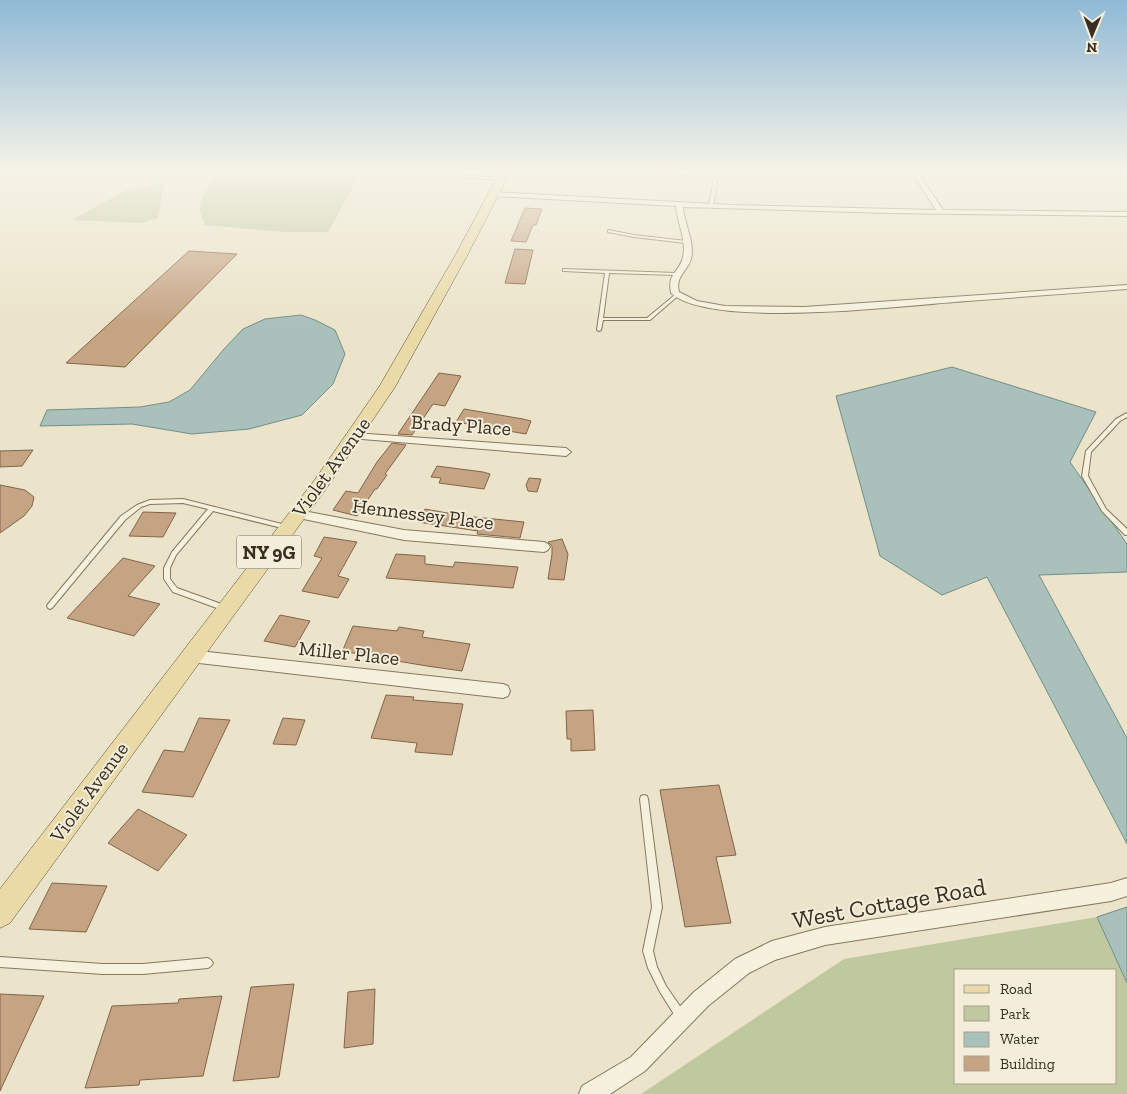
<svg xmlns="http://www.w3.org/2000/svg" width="1127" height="1094" font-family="'Zilla Slab',serif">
<rect width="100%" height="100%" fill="#ebe4ca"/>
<path fill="#c0c89f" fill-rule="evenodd" d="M342,170L352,171L359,176L328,232H284L205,225C204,221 200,214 200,210C200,197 209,182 219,175Z
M164,184L158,218L142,223L72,220L128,189Z
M1097,917L1127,983V1094H641L844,959ZM956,970H1116V1083H956Z"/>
<path fill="#aac0bb" stroke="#718e89" d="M301,315L315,320L335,330L345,354L333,384L302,415L249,429L192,434L132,424L40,426L47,410L140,407L169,402L190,390L224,349L243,329L265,319Z
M952,367L1096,412L1070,462L1127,544V572L1039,575L1127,738V844L987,577L942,595L880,556L836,396Z
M1127,907V983L1097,917Z"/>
<path fill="#c5a484" stroke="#836448" d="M525,208L542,209L536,225H533L526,242L511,241Z
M515,249L533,250L525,284L505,283Z
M189,251L237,254L125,367L66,363Z
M439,373L461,376L445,406L433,404L412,435L398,434Z
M464,409L523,419L531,421L526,434L456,422Z
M392,443L406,445L385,474L387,475L377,489H375L357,516L333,510L346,491L358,493L377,462Z
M33,450L22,466L0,467V451Z
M437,466L483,472L490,474L484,489L439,483L441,478L431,477Z
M529,478L541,479L537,492L528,491L526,485Z
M0,485L25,490L34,497L32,506L24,516L0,533Z
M425,509L464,516L524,522L520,538L477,534L478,531L418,522Z
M143,512L176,513L163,537L129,536Z
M324,537L357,542L338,576L349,579L338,598L302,591L322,558L314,556Z
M562,539L568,554L564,580L548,579L552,554V546L548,542Z
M396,554L425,556V564L453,567L455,562L518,567L513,588L386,578Z
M123,558L155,566L128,596L160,604L134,636L67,618Z
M280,615L310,621L295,647L264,641Z
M353,626L397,631L399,627L424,631L422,637L470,644L462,671L427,666L385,659L386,656L342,652Z
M386,695L414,697L413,700L463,704L452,755L415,752L417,743L371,738Z
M593,710L595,750L571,751V739H567L566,711Z
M199,718L230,720L193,797L142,792L164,750L184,752Z
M283,718L305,720L296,745L273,744Z
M719,785L736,855L716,857L731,923L685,927L660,790Z
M138,809L187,835L158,871L108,843Z
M52,883L107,886L86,932L29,929Z
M294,984L279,1077L233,1081L251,987Z
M375,989L373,1044L344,1048L348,992Z
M0,994L44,996L0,1091Z
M222,996L203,1076L140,1080L139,1085L85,1088L112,1006L178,1003L179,999Z"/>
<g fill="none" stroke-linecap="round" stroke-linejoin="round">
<defs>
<path id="service" d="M446,170H449L452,173L457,175L501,178L503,179L501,180L456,177L450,175Z
M619,170H630L707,174L715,179L717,184L713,206L711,207L709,206L713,184L712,180L705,176L621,171Z
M608,230L634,235L686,241L688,242L686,243L634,237L608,232Z
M563,269L676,273L678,274L676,275L609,273L603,318H647L676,294L679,295L650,320H603L601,330L599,331L597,330L605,273L564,271H563Z
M1127,413V417L1120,421L1091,452L1088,476L1106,509L1127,529V535H1125L1102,511L1082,476L1086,451L1116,419Z
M183,499L286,525L289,527L286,529L213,511L176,555L170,568V579L177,588L227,606L228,608L227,610L225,611L173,592L164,579V568L172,552L208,509L183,503L150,504L141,507L125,520L52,608L50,609L48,608L47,606L48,604L121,516L137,505L150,500Z
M644,795L647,796L648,799L662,907L653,951L657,967L666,986L686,1015L685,1019L681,1020L677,1019L660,992L648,968L643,951L652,907L640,799L641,796Z
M0,957L103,964H143L208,958L211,960L213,963L211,966L208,968L143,974H103L0,967Z"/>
<path id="minor" d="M910,170H916L943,210L1127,212V216L889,213L683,207C684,223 695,242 691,259C687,272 675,276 679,292L697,301L725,306L804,307L1127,285V289C1074,293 1021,297 967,301C909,305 711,330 671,293C667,273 679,273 683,257C687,241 677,222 676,206L493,196L490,194L493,192L731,205L936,210Z
M1121,170H1127V175Z
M354,433L566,448L571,452L566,456L350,438L349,436L350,434Z
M298,510L404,530L544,542L548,544L550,547L548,550L544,552L404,540L294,517L292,514Z
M190,650L503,684L508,686L510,691L508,696L503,698L190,662L185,660L183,656L185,652Z
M1127,878V896L1111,901L825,945L775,960L749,973L708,1006L645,1071L610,1094H579L582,1086L631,1057L694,992L735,959L772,941L825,927L1111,883Z"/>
<path id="primary" d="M501,170H511L468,254L395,387L328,486L10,923L0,928V889L316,478L379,387L456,254Z"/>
</defs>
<use href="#service" stroke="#867760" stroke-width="2"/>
<use href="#minor" stroke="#867760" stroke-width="2"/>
<use href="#primary" stroke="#544634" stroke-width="1"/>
<use href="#service" fill="#f6f1dd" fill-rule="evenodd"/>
<use href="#minor" fill="#f6f1dd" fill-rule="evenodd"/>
<use href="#primary" fill="#e9daa7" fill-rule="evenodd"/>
</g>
<linearGradient id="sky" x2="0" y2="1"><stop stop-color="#8fb9d6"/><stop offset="0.53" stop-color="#f6f3e7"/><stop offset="1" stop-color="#f6f3e7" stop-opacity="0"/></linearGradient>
<rect width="1127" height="323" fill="url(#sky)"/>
<g text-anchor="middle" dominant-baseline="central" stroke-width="4" stroke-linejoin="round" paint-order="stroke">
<rect fill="#f3edd9" stroke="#706759" stroke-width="1" x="236.5" y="535.5" width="65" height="33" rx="4"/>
<g font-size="19" font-weight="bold" fill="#382e22">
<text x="269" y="552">NY 9G</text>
</g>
<g font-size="20" fill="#382e22" stroke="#f3edd9">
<text transform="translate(461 425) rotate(4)">Brady Place</text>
<text transform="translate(331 467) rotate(-54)">Violet Avenue</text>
<text transform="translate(423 514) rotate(7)">Hennessey Place</text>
<text transform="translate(349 653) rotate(6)">Miller Place</text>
<text transform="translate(89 792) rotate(-54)">Violet Avenue</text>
</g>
<g font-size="24" fill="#382e22" stroke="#f3edd9">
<text transform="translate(889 903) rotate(-10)">West Cottage Road</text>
</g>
</g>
<rect x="954" y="969" width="162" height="115" fill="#f3edd9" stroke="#a8a190"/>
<rect x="964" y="985" width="25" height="8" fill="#e9daa7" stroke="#a8a190"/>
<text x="1000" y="994" font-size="15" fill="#382e22">Road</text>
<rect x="964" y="1006" width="25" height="15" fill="#c0c89f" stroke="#a8a190"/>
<text x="1000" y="1019" font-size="15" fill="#382e22">Park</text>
<rect x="964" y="1032" width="25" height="15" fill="#aac0bb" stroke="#a8a190"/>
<text x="1000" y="1044" font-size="15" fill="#382e22">Water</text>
<rect x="964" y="1056" width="25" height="15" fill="#c5a484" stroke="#a8a190"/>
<text x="1000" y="1069" font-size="15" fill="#382e22">Building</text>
<g transform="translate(1092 35) rotate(181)" stroke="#f3edd9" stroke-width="4" paint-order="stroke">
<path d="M0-4L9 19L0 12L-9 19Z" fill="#382e22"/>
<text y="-8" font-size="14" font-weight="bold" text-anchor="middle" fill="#382e22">N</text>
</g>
</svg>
